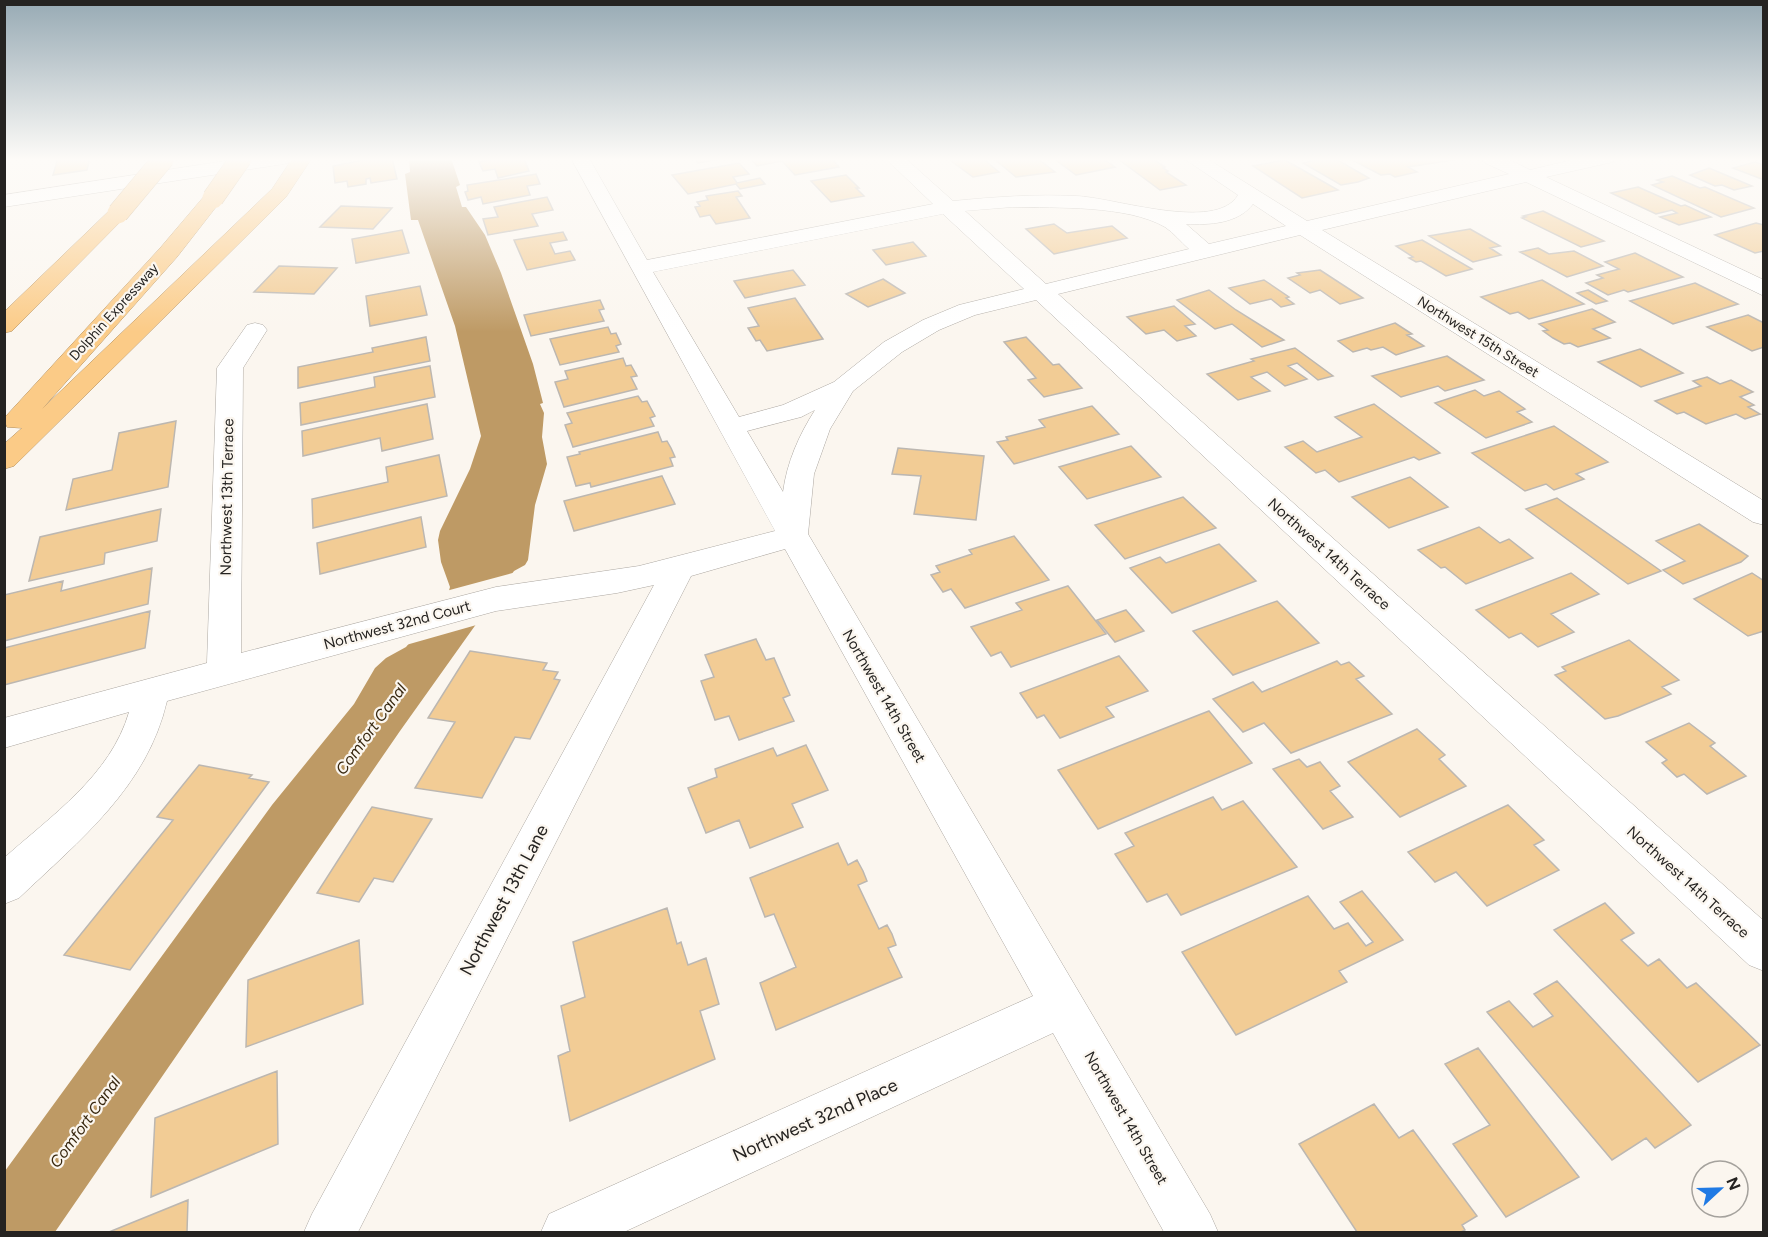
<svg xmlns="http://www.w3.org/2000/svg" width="1768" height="1237" font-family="Figtree,sans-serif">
<rect width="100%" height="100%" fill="#fbf6ef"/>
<path fill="#be9a65" d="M409,158H451L460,185L456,187L462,207H466L485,235L501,273L533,364L543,403L540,404L544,413L542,437L547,464L535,505L528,560L525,565L514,571L400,731L55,1232H5V1171L272,805L354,704L375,668L386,658L406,647L447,598L450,587L441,562L438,540L440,531L470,469L481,436L455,326L418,220H411L405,174L410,172Z"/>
<path fill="#fbf6ef" d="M516,572L480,624L406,645L445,597L446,591Z"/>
<path fill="#f2cc95" stroke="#bcb7b1" stroke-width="1.5" d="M58,158H90L87,170L53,175Z
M373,158H392L397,179L371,183L370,178L366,179V184L348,187L347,181L335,183L333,166Z
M500,158H524L529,171L498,178L495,169L483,171L479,162Z
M683,158H727L698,163L694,158L684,160Z
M834,158L832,159L839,167L795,175L782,161L757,166L751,159Z
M967,158H982L999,172L973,177L951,161Z
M993,158H1037L1055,172L1016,177Z
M1053,158H1102L1115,167L1076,175Z
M1151,158L1165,167L1163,168L1168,171L1166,172L1186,185L1160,190L1118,159Z
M1325,158H1334L1369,178L1358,182L1341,185L1303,163Z
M1358,158H1450L1453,160L1408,167L1417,172L1395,177L1390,174L1381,175L1352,160Z
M1285,160L1338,190L1302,198L1253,166Z
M1755,162L1764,165V180L1733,168Z
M739,163L749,174L733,177L737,183L760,178L765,184L740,189L736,184L688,194L672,175Z
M1709,168L1752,186L1734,190L1722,185L1715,186L1690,175Z
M536,174L540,184L527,186L530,195L483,204L481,197L468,200L465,192L468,191L467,185Z
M846,175L859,188H856L864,196L831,202L811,181Z
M1672,176L1700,188L1705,187L1754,208L1721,217L1652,185L1663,182L1657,180Z
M1638,187L1681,206L1685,205L1711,217L1679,225L1660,217L1677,213L1672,210L1656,214L1611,193Z
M738,191L742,196L736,197L750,218L716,224L710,215L700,217L695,207L700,206L697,202L708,200L706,196Z
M547,197L553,210L532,214L538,226L488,235L483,219L498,217L494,207Z
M341,206L392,208L373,229L320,227Z
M1543,211L1604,241L1581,247L1522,218L1526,217L1523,216Z
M1756,223L1764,225V251L1755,253L1715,235Z
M1054,224L1067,233L1112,226L1127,238L1054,254L1026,229Z
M1470,229L1500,246L1490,248L1501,255L1473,262L1429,236Z
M402,230L409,253L356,263L352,239Z
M563,232L567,240L550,243L555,254L570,251L575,260L527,270L514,240Z
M1422,240L1472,269L1446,276L1421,261L1416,262L1409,258L1413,257L1396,246Z
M913,242L926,256L886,265L873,250Z
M1538,248L1549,254L1574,251L1603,266L1567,277L1520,252Z
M1635,253L1683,277L1628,292L1624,290L1608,295L1586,283L1603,278L1597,275L1619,269L1605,262Z
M279,266L337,268L314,294L254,292Z
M793,270L805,285L745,298L734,281Z
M1320,270L1363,298L1340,304L1320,290L1310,293L1288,278L1300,275L1297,273Z
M883,279L905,293L868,307L846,294Z
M1264,280L1289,297L1286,298L1294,304L1281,307L1271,299L1250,304L1229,288Z
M1542,280L1584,304L1529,319L1518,312L1510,314L1481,297Z
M1695,283L1738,304L1673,324L1630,301Z
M420,286L427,315L370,326L366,296Z
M1209,290L1236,310L1284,340L1262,347L1232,324L1215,329L1177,300Z
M1588,290L1607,301L1596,304L1577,293Z
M795,298L823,339L767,351L760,340L756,341L748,328L759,326L748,308Z
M600,300L604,309L599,310L604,321L531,336L524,315Z
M1174,306L1195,324L1185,326L1196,336L1177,341L1164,330L1146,334L1127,317Z
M1592,309L1615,322L1593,329L1610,338L1578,347L1570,343L1564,344L1553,338L1543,331L1548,330L1539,324Z
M1748,315L1764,323V347L1752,351L1707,327Z
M1395,323L1412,334L1407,335L1424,346L1396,355L1383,347L1371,350L1367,348L1353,352L1338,341Z
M608,327L611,334L616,333L621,344L616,346L619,352L560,365L550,339Z
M426,337L430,361L298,388V367L373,352L372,348Z
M1026,337L1053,365L1059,364L1082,388L1044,397L1028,380L1036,378L1004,342Z
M1295,348L1333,376L1318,380L1297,363L1288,366L1307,379L1285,386L1267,372L1251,377L1270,391L1238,400L1207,374L1254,361L1251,359Z
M1640,349L1683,373L1641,387L1598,362Z
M1447,356L1484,380L1445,391L1438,386L1401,397L1372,376Z
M623,358L626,366L631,365L637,376L631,377L637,389L564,407L555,382L568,379L565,371Z
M430,366L435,397L301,425L300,403L375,387L374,377Z
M1707,377L1720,384L1731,380L1753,392L1740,397L1754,405L1748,407L1760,414L1745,419L1736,414L1706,424L1684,412L1677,414L1655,401L1701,386L1693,381Z
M1475,390L1484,396L1499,391L1525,409L1517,412L1532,422L1486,438L1435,403Z
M638,396L642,402L647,401L655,416L650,418L654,426L573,447L565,425L572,423L567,413Z
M427,404L433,439L382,451L380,438L303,456L302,431Z
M1374,404L1440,453L1419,460L1414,457L1339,482L1325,470L1316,473L1285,447L1303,441L1317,452L1362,437L1335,417Z
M1092,406L1119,434L1014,464L997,442L1008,440L1006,437L1045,427L1039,420Z
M176,421L168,487L66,510L73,479L112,470L119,433Z
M1554,426L1608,462L1576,474L1584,479L1554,490L1546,484L1525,491L1472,453Z
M658,432L662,442L667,441L671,448L675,457L670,458L673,466L591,487L590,483L576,486L567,457L580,454L579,452Z
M1131,446L1161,477L1087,499L1059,467Z
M898,448L984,456L976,520L914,514L921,476L892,474Z
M439,455L447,496L313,528L312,499L388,482L386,467Z
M662,476L675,504L574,531L564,501Z
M1410,477L1448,507L1389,528L1352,497Z
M1183,497L1216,528L1125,559L1095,525Z
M1557,498L1661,571L1628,584L1526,509Z
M161,509L157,541L105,553L104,564L29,581L40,537Z
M421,517L426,547L320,574L317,543Z
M1699,524L1748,556L1741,562L1683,584L1663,570L1685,561L1656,541Z
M1479,527L1500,543L1509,539L1533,558L1466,584L1445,567L1441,568L1418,550Z
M1014,536L1049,580L965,608L951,589L943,592L931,575L940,572L936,566L972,554L969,550Z
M1219,544L1256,581L1172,613L1130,568L1160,557L1166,563Z
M152,568L148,604L4,641V595L63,581L61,591Z
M1571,573L1599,594L1551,614L1574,632L1538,647L1521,633L1509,638L1476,610Z
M1752,573L1764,581V631L1748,636L1694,599Z
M1068,586L1106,634L1011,667L1001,652L991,656L971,627L1022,610L1016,603Z
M1277,601L1319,643L1233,675L1193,631Z
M1126,610L1144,631L1115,642L1097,620Z
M150,611L145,648L4,685V648Z
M756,639L766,660L774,658L790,695L783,698L794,721L739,740L729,716L715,720L701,681L714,677L705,655Z
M1629,640L1679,680L1662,687L1671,694L1618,716L1605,719L1555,675L1566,671L1562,667Z
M470,651L547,663L543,670L558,672L554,679L560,680L530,739L515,737L482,798L415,788L455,722L428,718Z
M1119,656L1148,691L1106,707L1114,717L1060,738L1044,715L1037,718L1020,693Z
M1337,661L1341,665L1349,662L1364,676L1356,679L1392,714L1291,753L1264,723L1243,732L1213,699L1253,682L1262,692Z
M1209,711L1252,763L1098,829L1058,770Z
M1689,723L1715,743L1710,746L1746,776L1707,794L1684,774L1677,777L1662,763L1667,760L1646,742Z
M1417,729L1445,755L1439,759L1466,786L1400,817L1348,762Z
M806,745L828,790L792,804L803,827L750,848L739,820L706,833L688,788L717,777L715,769L773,748L777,756Z
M1299,759L1307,767L1320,762L1340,786L1330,791L1353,817L1323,829L1273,769Z
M199,765L252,775L249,778L269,782L130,970L64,955L173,820L157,817Z
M1213,797L1222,810L1243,801L1297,867L1181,915L1167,894L1147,902L1115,854L1134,846L1125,833Z
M1508,805L1544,840L1534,845L1559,870L1487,906L1456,872L1435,882L1408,852Z
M372,807L432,819L393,882L374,878L359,902L317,893Z
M838,843L848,865L857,860L863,871L867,881L858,885L879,929L887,925L892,934L896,945L888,948L902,977L776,1030L760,983L796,967L774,914L765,917L750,878Z
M1362,891L1403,940L1339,971L1347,982L1236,1035L1182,952L1308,896L1334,929L1348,923L1366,946L1373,942L1340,902Z
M1605,903L1634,933L1621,940L1648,966L1659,959L1687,988L1696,983L1760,1045L1698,1082L1554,930Z
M667,908L677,944L681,942L688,965L706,958L719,1004L700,1011L715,1059L570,1121L558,1056L570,1051L561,1006L585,997L573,942Z
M359,940L363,1004L246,1047L248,980Z
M1557,981L1691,1125L1655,1148L1646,1138L1612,1160L1487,1012L1509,1001L1533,1027L1553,1016L1534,994Z
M1478,1048L1579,1177L1506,1217L1453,1144L1490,1125L1445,1064Z
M277,1071L278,1144L151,1197L155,1118Z
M1374,1104L1399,1138L1413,1130L1477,1216L1462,1225L1465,1230L1461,1232H1357L1299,1144Z
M188,1200L187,1232H109Z"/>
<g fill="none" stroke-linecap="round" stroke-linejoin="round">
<defs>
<path id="minor" d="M245,158H293L291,162L284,164L4,207V195Z
M571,158H589L647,260L933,204L885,158H905L953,201C994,197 1035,194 1076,196C1113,197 1216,233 1238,195L1183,158H1206L1307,221L1509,174L1483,162L1481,158H1506L1530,170L1580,158H1615L1613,162L1546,177L1764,280V296L1526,182L1322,230L1764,501V525L1753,522L1300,235L1058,294L1764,921V971L1749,965L1036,300L975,315L939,330L902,352L853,391L830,429L814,474L808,534L1210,1214L1218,1232H1164L1053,1033L624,1232H541L549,1214L1033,996L785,549L691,576L358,1232H304L312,1214L654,585L617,593L496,611L167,701C147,787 80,840 19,898L4,904V858C51,816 111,775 129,712L4,748V718L207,663L217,368L247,325L255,323L263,325L267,330L243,368L241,653L496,587L639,566L775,531ZM1253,204L1286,226L1209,244L1186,224C1209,225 1238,224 1253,204ZM1013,207C1056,208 1127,205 1165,227C1174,233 1181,242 1189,249L1046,284L965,211ZM943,214L1024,289L959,305L923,320L884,342L834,382L783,405L739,417L653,272ZM815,410C799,435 787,462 783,492L747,431L801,417Z"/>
<path id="highway" d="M293,158H312L286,197L14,466L4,469V444L22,428L7,427L4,418L7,415L161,247L206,194H220L223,198L177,257L42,409L272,189Z
M118,207L125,209L128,213L125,217L12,331L4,333V312L111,209Z"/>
</defs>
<use href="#minor" stroke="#aca7a1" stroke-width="1"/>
<use href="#highway" stroke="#b09063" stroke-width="1"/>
<use href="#minor" fill="#fff" fill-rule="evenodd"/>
<use href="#highway" fill="#fbcb87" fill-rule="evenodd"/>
<defs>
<path id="highway-bridge" d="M213,198L241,158
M118,213L164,158"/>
</defs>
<use href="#highway-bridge" stroke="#b09063" stroke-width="22" stroke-linecap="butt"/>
<use href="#highway-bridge" stroke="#fbcb87" stroke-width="21"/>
</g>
<linearGradient id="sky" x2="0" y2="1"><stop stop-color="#97aab4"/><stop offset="0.48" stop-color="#fdfbf8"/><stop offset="1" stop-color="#fdfbf8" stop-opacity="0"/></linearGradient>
<rect width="1768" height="332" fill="url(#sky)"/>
<g text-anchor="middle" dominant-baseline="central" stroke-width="4.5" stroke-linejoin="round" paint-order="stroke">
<g font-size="14" fill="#252321" stroke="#fbf6ef">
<text transform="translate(114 312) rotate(-48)">Dolphin Expressway</text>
<text transform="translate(1478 337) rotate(32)">Northwest 15th Street</text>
</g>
<g font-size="15" fill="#252321" stroke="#fbf6ef">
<text transform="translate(227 497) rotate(-89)">Northwest 13th Terrace</text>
<text transform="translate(1329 554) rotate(42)">Northwest 14th Terrace</text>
<text transform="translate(397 625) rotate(-15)">Northwest 32nd Court</text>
<text transform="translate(884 696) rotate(60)">Northwest 14th Street</text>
<text transform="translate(1688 882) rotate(42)">Northwest 14th Terrace</text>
<text transform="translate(1126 1118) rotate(60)">Northwest 14th Street</text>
</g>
<g font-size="16" font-style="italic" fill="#37270f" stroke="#fbf6ef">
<text transform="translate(371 729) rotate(-54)">Comfort Canal</text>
<text transform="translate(85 1122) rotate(-54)">Comfort Canal</text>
</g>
<g font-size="18" fill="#252321" stroke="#fbf6ef">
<text transform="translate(504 900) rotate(-62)">Northwest 13th Lane</text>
<text transform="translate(815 1120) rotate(-24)">Northwest 32nd Place</text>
</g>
</g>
<rect width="1768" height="1237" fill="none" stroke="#252321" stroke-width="12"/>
<g transform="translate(1720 1189) rotate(68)"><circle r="28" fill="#fbf6ef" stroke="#a5a29d" stroke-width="1.5"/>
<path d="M0-4.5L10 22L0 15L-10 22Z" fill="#207ae4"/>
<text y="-9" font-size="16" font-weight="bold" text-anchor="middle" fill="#252321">N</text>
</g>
</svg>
